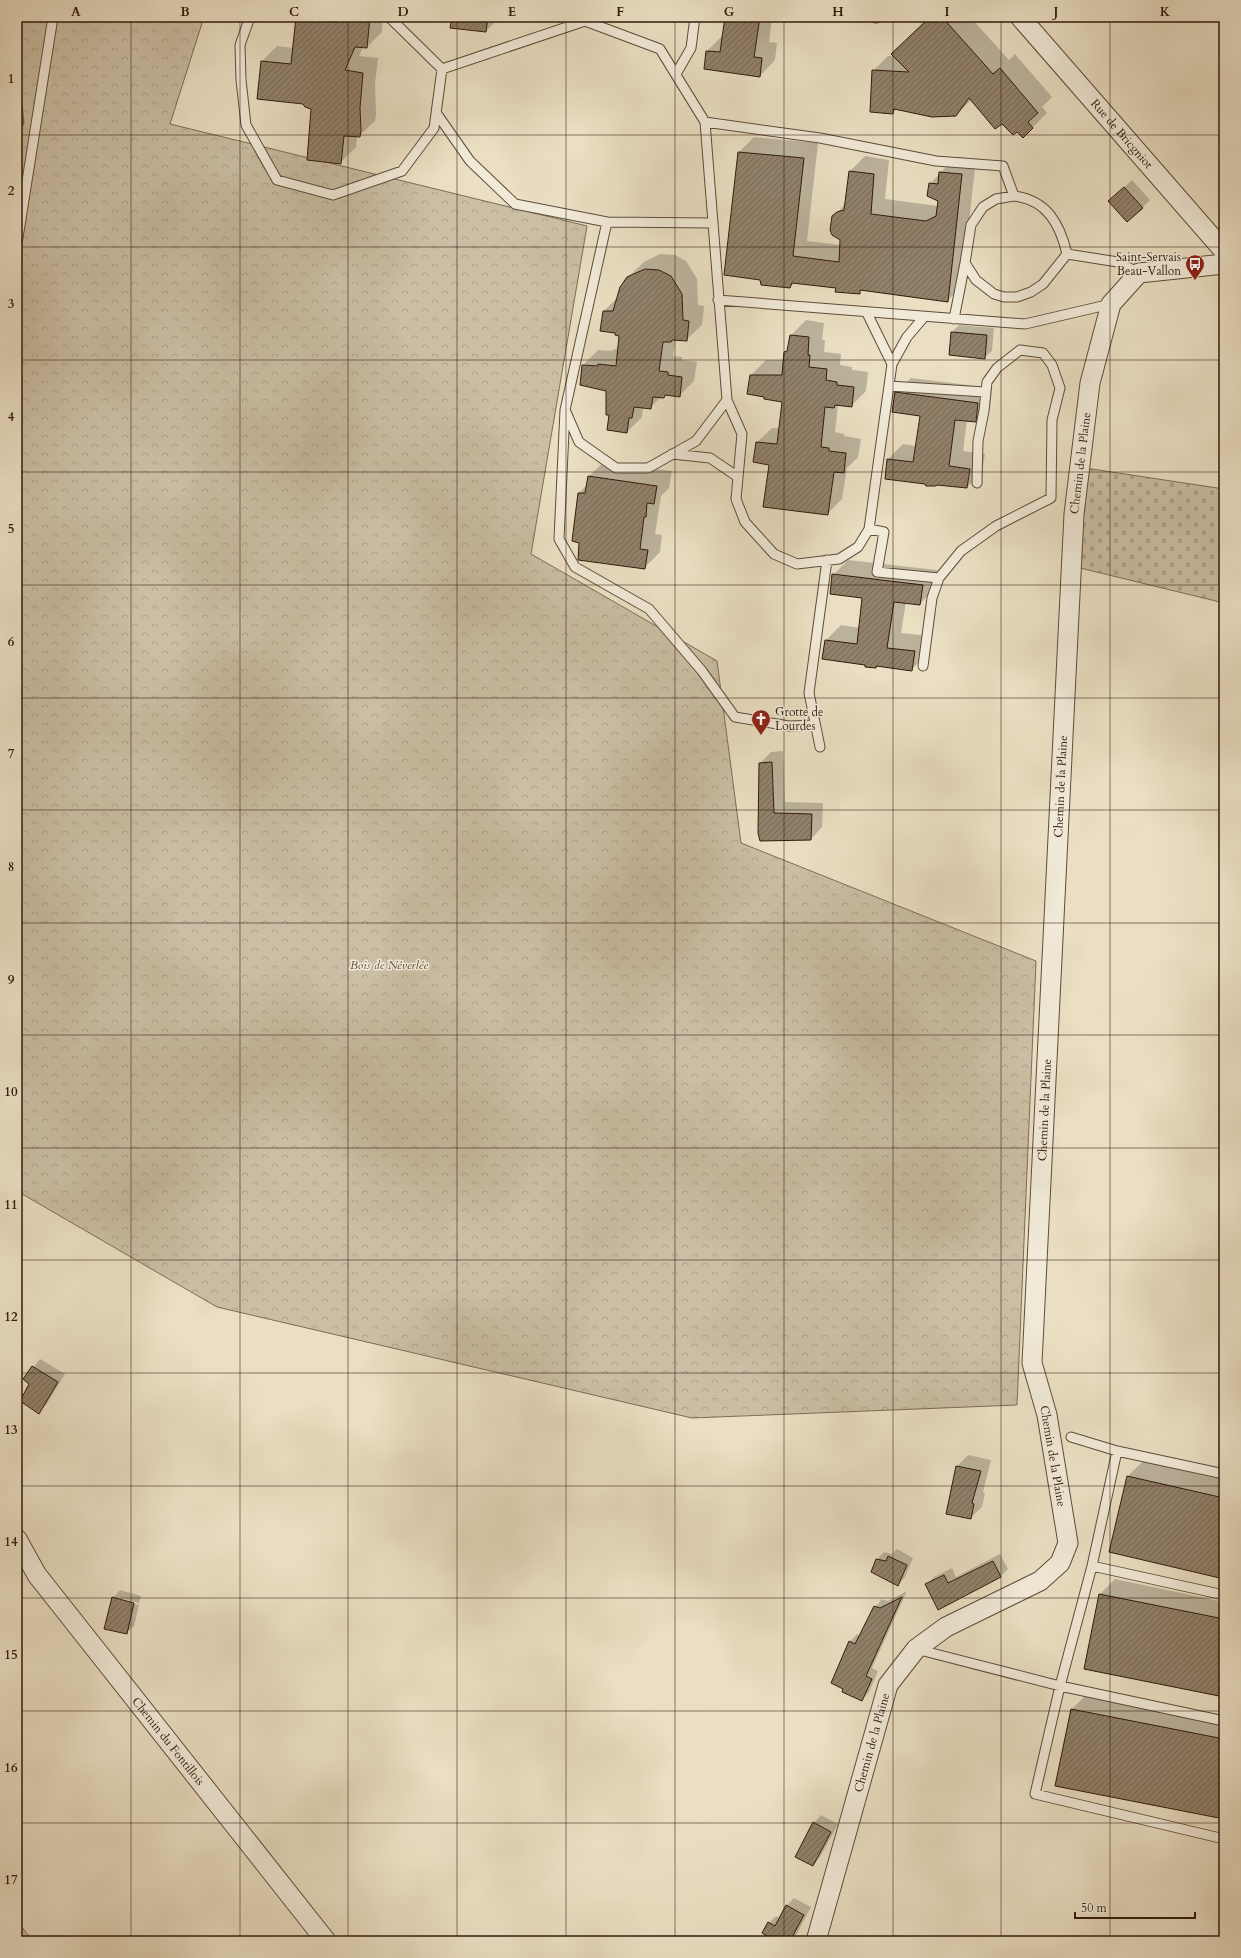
<svg xmlns="http://www.w3.org/2000/svg" width="1241" height="1958" font-family="Cardo,serif">
<defs>
<pattern id="forest-crowns" width="20" height="18" patternUnits="userSpaceOnUse"><rect width="20" height="18" fill="#cabea4"/><path d="M2 6a3 3 0 1 1 6 0M12 15a3 3 0 1 1 6 0" fill="none" stroke="#aea38c"/></pattern>
<pattern id="cemetery-stones" width="16" height="16" patternUnits="userSpaceOnUse"><rect width="16" height="16" fill="#cabea4"/><path d="M2 7V4a2 2 0 0 1 4 0v3zM10 15v-3a2 2 0 0 1 4 0v3z" fill="#aea38c"/></pattern>
<pattern id="building-hatch" width="6" height="6" patternUnits="userSpaceOnUse"><rect width="6" height="6" fill="#91816b"/><path d="M-1 1l2-2M0 6l6-6M5 7l2-2" fill="none" stroke="#776956"/></pattern>
</defs>
<rect width="100%" height="100%" fill="#eadfc3"/>
<filter id="stains"><feTurbulence type="fractalNoise" baseFrequency=".005" numOctaves="4"/><feColorMatrix values="0 0 0 0 .2 0 0 0 0 .09 0 0 0 0 .02 0 0 0 .5 -.17"/></filter>
<radialGradient id="worn" r=".72"><stop offset=".6" stop-color="#630" stop-opacity="0"/><stop offset="1" stop-color="#630" stop-opacity=".3"/></radialGradient>
<path fill="url(#forest-crowns)" stroke="#7d6c58" d="M17,17H204L170,124L587,226L531,554L717,661L741,843L1036,961L1017,1405L692,1418L217,1307L17,1191Z
M17,1921L33,1941H17Z"/>
<path fill="url(#cemetery-stones)" stroke="#7d6c58" d="M1085,468L1224,489V603L1076,567Z"/>
<path fill="#0003" d="M297,17H383L382,32L367,47H363L359,56L378,58L375,84L376,114L375,121L359,136H357L356,147L341,162L312,108L262,61L277,46L294,48Z
M453,17H500L486,31Z
M726,17H772L769,42L777,43L775,60L760,76L707,51L722,36Z
M931,17H970L1009,60L1015,54L1052,97L1042,107L1047,113L1032,128L1017,130L1003,123L971,100L956,115L897,108L893,113L873,71L888,56H895Z
M754,137L818,143L807,241L841,245V239L833,217L846,203L850,171L865,156L889,160L885,199L938,206L939,200L930,184L955,157L976,159L962,286L947,301L863,289L859,293L837,287L794,283L790,287L739,152Z
M1132,180L1150,200L1142,208L1117,194Z
M660,254L675,255L686,261L697,279L698,305L704,306L702,325L686,340L676,339L673,356L682,357V360L697,362L694,381L679,396L666,395L661,397L650,408L643,407L642,417L627,432L608,430L610,415L608,390L581,384L583,365L598,350L612,351L614,349L619,350L620,335L604,311L618,297L628,277L644,262Z
M806,320L824,323L822,340H825L824,352L841,354L840,365L852,367V370L868,372L866,391L851,406L838,405L835,432L844,434V436L861,439L858,457L847,468L842,499L827,514L770,464L756,443L772,428H780L783,401L751,375L766,360H784L789,349L791,335Z
M959,325L994,328L992,351L984,358L952,332Z
M911,378L992,388L990,406L975,421L967,420L963,451L985,454L982,472L967,487L886,478L888,459L903,444L916,446L921,415L896,393Z
M604,462L672,471L669,488L661,496L655,534L662,535L660,552L645,567L579,493L587,485L588,477Z
M848,560L937,570L935,588L920,604L906,602L901,633L929,636L927,654L912,669L877,665L876,667L866,664L826,640L841,625L860,628L863,597L833,575Z
M783,751L785,802L823,803L822,827L811,839L759,833L760,763L771,752Z
M40,1359L65,1374L46,1405L38,1412L31,1384L25,1379Z
M968,1455L991,1460L983,1492L985,1493L982,1507L970,1518L957,1466Z
M1143,1461L1224,1480V1577L1128,1476Z
M897,1549L913,1558L905,1577L898,1585L877,1559L884,1552L892,1554Z
M1000,1554L1008,1569L1001,1576L938,1608L927,1585L934,1577L952,1568L956,1577Z
M1115,1579L1224,1602V1696L1100,1594Z
M120,1590L141,1596L139,1603L117,1597V1599L139,1605L134,1626L126,1633L113,1598Z
M907,1591L872,1668L878,1671L869,1692L862,1700L850,1642L857,1634L860,1636L875,1607L882,1599L888,1601Z
M1087,1694L1224,1721V1818L1072,1709Z
M821,1815L838,1824L820,1857L813,1865L814,1823Z
M794,1898L811,1907L793,1941H767L770,1936L769,1923L776,1916L780,1918L787,1905Z"/>
<g fill="none" stroke-linecap="round" stroke-linejoin="round">
<path stroke="#7a6854" stroke-width="5" d="M17,76L22,123L17,131"/>
</g>
<path fill="url(#building-hatch)" stroke="#301b0b" d="M296,17H370L367,48L355,47L345,70L363,73L360,108L361,130L360,137L344,136L341,164L307,160L311,109L305,107L303,104L257,99L261,61L291,64Z
M452,17H488L486,32L450,28Z
M725,17H760L754,57L762,58L760,77L704,69L706,51L720,52Z
M930,17H942L993,74L1000,68L1038,113L1028,122L1033,128L1023,138L1017,132L1013,135L1002,124L995,129L969,98L956,116L932,117L894,109L893,114L870,112L872,70L909,72L891,54Z
M738,152L804,158L793,256L839,262L840,240L832,235L830,230L832,216L837,212L844,210L849,171L874,174L871,214L926,221L936,216L938,201L927,196L929,183L938,184L939,172L962,174L948,302L860,290V294L835,292L836,288L792,283L790,288L761,285L760,280L724,275Z
M1124,187L1143,208L1127,222L1108,201Z
M645,269L659,270L671,276L682,294L683,320L689,321L687,341L672,340L671,342H663L659,371L668,372V375L682,377L680,397L665,395L664,398L653,397L651,409L634,407L632,418H629L627,433L607,430L609,415H606V391L580,385L582,365L598,366V364L616,366L619,336L615,335V333L600,331L603,311H613L620,287L627,277Z
M951,332L987,335L985,359L949,355Z
M790,335L809,337L808,355H810L809,367L827,369L826,380L837,382V385L854,387L852,407L835,405L834,408L825,407L821,447L829,448V451L846,453L844,473L834,472L828,515L763,507L769,465L753,462L756,442L777,444L782,402L764,399V397L747,394L750,375H782L784,352L787,351Z
M895,392L978,403L976,422L955,420L949,466L970,469L967,488L937,485L936,486H926L925,484L885,479L887,459L913,462L920,416L892,412Z
M588,476L657,486L654,504L647,503L646,517H644L640,549L648,550L645,569L578,560L579,543L572,541L578,493H585Z
M832,574L923,585L920,605L894,602L887,648L915,651L912,671L876,666V668L865,667V665L822,659L825,640L857,644L862,598L830,594Z
M772,762L774,813L812,814L811,840L760,841L758,833L759,763Z
M32,1366L58,1382L39,1414L20,1401L29,1384L23,1379Z
M956,1466L981,1471L972,1503L974,1504L971,1519L946,1514Z
M1127,1476L1224,1498V1579L1109,1552Z
M888,1556L907,1565L898,1586L871,1572L876,1559L886,1561Z
M993,1561L1001,1577L938,1610L925,1584L944,1575L948,1583Z
M1099,1594L1224,1619V1697L1084,1669Z
M112,1597L134,1603L127,1634L104,1629Z
M902,1597L866,1676L872,1679L862,1701L842,1692L843,1689L831,1683L849,1641L855,1644L874,1606L880,1608Z
M1071,1709L1224,1739V1819L1055,1786Z
M813,1822L831,1832L813,1866L795,1857Z
M786,1905L804,1915L790,1941H776L762,1933L768,1922L775,1926Z"/>
<g fill="none" stroke-linecap="round" stroke-linejoin="round">
<defs>
<path id="service" d="M250,17L240,45L241,80L246,125L277,180L333,195L402,171L434,128L442,69
M389,17L442,69L585,21L660,49L705,122L727,400L742,434L736,499L745,522L774,554L797,564L839,559L858,547L869,529L892,364L867,313
M874,17L876,18
M676,74L691,48L695,17
M437,114L470,161L515,204L607,222L712,223
M705,122L820,138L936,161L1003,166L1014,196
M1014,196C1047,200 1060,224 1067,254L1043,284L1031,292L1017,297H1004L994,294L976,280L965,263L971,225L983,207L996,199Z
M607,222L565,410L559,539L575,567L649,609L702,671L735,717L789,726L815,725
M17,244L53,17
M1067,254L1118,262L1139,273
M718,300L1025,324L1111,304
M954,319L965,263
M892,364L907,337L924,317
M889,386L985,392
M566,412L579,442L616,468H648L696,441L727,400
M672,454L710,458L738,477
M869,529L884,532L877,572L939,578L961,551L996,526L1051,498L1052,420L1060,388L1052,365L1043,353L1020,350L997,368L987,382L984,411L978,441L977,483
M923,666L932,598L939,578
M820,747L809,693L827,560
M1071,1437L1117,1451
M1092,1566L1117,1451L1224,1474
M1224,1595L1092,1566L1060,1686L1035,1794L1224,1839
M916,1649L1060,1686L1224,1721"/>
<g id="minor">
<path id="s1" d="M1020,17L1224,251"/>
<path id="s2" d="M17,1539L37,1575L326,1941"/>
<path id="s3" d="M816,1941L888,1685L916,1649L946,1627L1040,1581L1060,1563L1068,1543L1047,1415L1032,1363L1074,514L1090,383L1111,304L1139,273L1224,264"/>
</g>
</defs>
<use href="#service" stroke="#5e4c39" stroke-width="11"/>
<use href="#minor" stroke="#5e4c39" stroke-width="21"/>
<use href="#service" stroke="#f1ead8" stroke-width="9"/>
<use href="#minor" stroke="#f1ead8" stroke-width="19"/>
</g>
<path fill="none" stroke="#301b0b" stroke-width="1" stroke-opacity="0.55" d="M131,17V1941M240,17V1941M348,17V1941M457,17V1941M566,17V1941M675,17V1941M784,17V1941M893,17V1941M1001,17V1941M1110,17V1941M17,135H1224M17,247H1224M17,360H1224M17,472H1224M17,585H1224M17,698H1224M17,810H1224M17,923H1224M17,1035H1224M17,1148H1224M17,1260H1224M17,1373H1224M17,1486H1224M17,1598H1224M17,1711H1224M17,1823H1224"/>
<defs>
<symbol id="bus-pin" viewBox="-11 -11 22 30"><path d="M0 17L-7.5 6A9.5 9.5 0 1 1 7.5 6Z" fill="#8f2418" stroke="#f1ead8"/><path d="M-5-6H5V4H4V6H2V4H-2V6H-4V4H-5ZM-3.5-4V0h7V-4ZM-3.5 1.2v1.5H-2V1.2ZM2 1.2v1.5H3.5V1.2Z" fill="#fff"/></symbol>
<symbol id="church-pin" viewBox="-11 -11 22 30"><path d="M0 17L-7.5 6A9.5 9.5 0 1 1 7.5 6Z" fill="#8f2418" stroke="#f1ead8"/><path d="M-1.2-6h2.4v3.5h3.3v2.4h-3.3V6h-2.4V-.1h-3.3v-2.4h3.3Z" fill="#fff"/></symbol>
</defs>
<g fill-rule="evenodd">
<use href="#bus-pin" x="1184" y="253" width="22" height="30"/>
<use href="#church-pin" x="750" y="708" width="22" height="30"/>
</g>
<g text-anchor="middle" dominant-baseline="central" stroke-width="3" stroke-linejoin="round" paint-order="stroke">
<g font-size="12" fill="#301b0b" stroke="#f1ead8">
<text stroke="none"><textPath href="#s1" startOffset="155">Rue de Bricgniot</textPath></text>
<text stroke="none"><textPath href="#s3" startOffset="1587">Chemin de la Plaine</textPath></text>
<text stroke="none"><textPath href="#s3" startOffset="1263">Chemin de la Plaine</textPath></text>
<text stroke="none"><textPath href="#s3" startOffset="939">Chemin de la Plaine</textPath></text>
<text transform="translate(1053 1456) rotate(80)">Chemin de la Plaine</text>
<text stroke="none"><textPath href="#s2" startOffset="253">Chemin du Fontillois</textPath></text>
<text stroke="none"><textPath href="#s3" startOffset="206">Chemin de la Plaine</textPath></text>
</g>
<g font-size="12" fill="#301b0b" stroke="#f1ead8" text-anchor="end">
<text x="1181" y="257">Saint-Servais<tspan x="1181" dy="14">Beau-Vallon</tspan></text>
<text x="775" y="712" text-anchor="start">Grotte de<tspan x="775" dy="14">Lourdes</tspan></text>
</g>
<g font-size="12" font-style="italic" fill="#5e4c39" stroke="#f1ead8">
<text x="389" y="965">Bois de Néverlée</text>
</g>
</g>
<rect width="1241" height="1958" fill="none" stroke="#eadfc3" stroke-width="44"/>
<path d="M1075 1912v6h120v-6" fill="none" stroke="#301b0b" stroke-width="2"/>
<text x="1081" y="1912" font-size="12" fill="#301b0b" stroke="#f1ead8" stroke-width="3" paint-order="stroke">50 m</text>
<rect x="22" y="22" width="1197" height="1914" fill="none" stroke="#301b0b" stroke-width="1.5"/>
<g font-size="13" text-anchor="middle" font-weight="bold" fill="#301b0b">
<text x="76" y="16">A</text>
<text x="185" y="16">B</text>
<text x="294" y="16">C</text>
<text x="403" y="16">D</text>
<text x="512" y="16">E</text>
<text x="620" y="16">F</text>
<text x="729" y="16">G</text>
<text x="838" y="16">H</text>
<text x="947" y="16">I</text>
<text x="1056" y="16">J</text>
<text x="1165" y="16">K</text>
<text x="11" y="83">1</text>
<text x="11" y="195">2</text>
<text x="11" y="308">3</text>
<text x="11" y="421">4</text>
<text x="11" y="533">5</text>
<text x="11" y="646">6</text>
<text x="11" y="758">7</text>
<text x="11" y="871">8</text>
<text x="11" y="984">9</text>
<text x="11" y="1096">10</text>
<text x="11" y="1209">11</text>
<text x="11" y="1321">12</text>
<text x="11" y="1434">13</text>
<text x="11" y="1546">14</text>
<text x="11" y="1659">15</text>
<text x="11" y="1772">16</text>
<text x="11" y="1884">17</text>
</g>
<rect width="100%" height="100%" filter="url(#stains)"/>
<rect width="100%" height="100%" fill="url(#worn)"/>
</svg>
